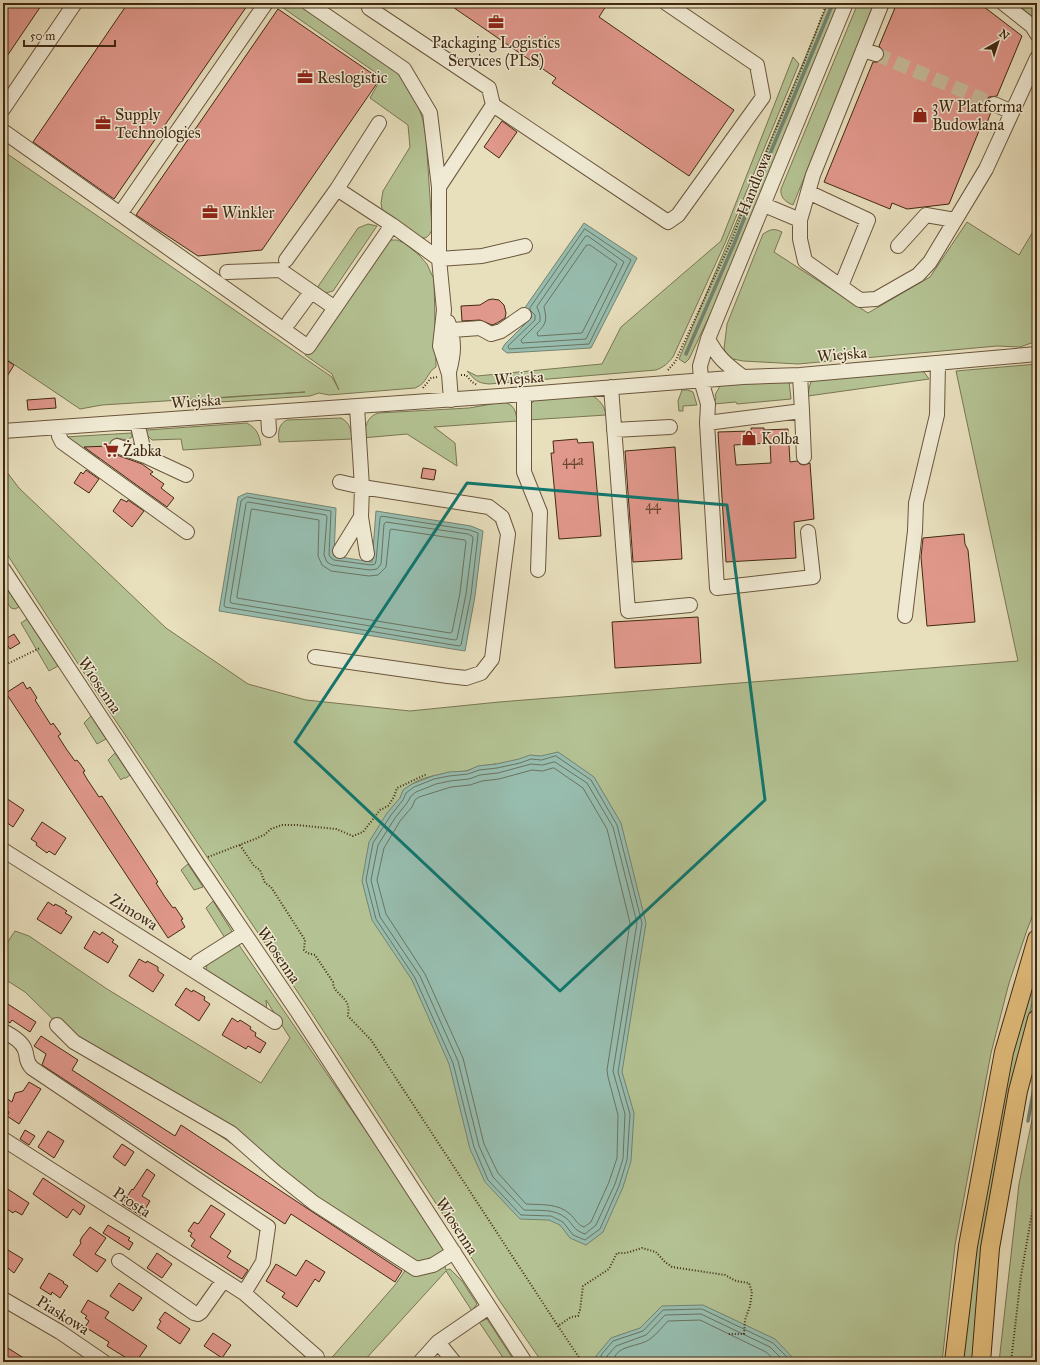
<svg xmlns="http://www.w3.org/2000/svg" width="1040" height="1365" font-family="'IM FELL Great Primer',serif">
<rect width="100%" height="100%" fill="#e8dfbd"/>
<filter id="stains"><feTurbulence type="fractalNoise" baseFrequency=".005" numOctaves="4"/><feColorMatrix values="0 0 0 0 .2 0 0 0 0 .09 0 0 0 0 .02 0 0 0 .5 -.17"/></filter>
<radialGradient id="worn" r=".72"><stop offset=".6" stop-color="#630" stop-opacity="0"/><stop offset="1" stop-color="#630" stop-opacity=".3"/></radialGradient>
<path fill="#b4c293" stroke="#7a7652" fill-rule="evenodd" d="M280,3H302L400,74L415,97L423,120L426,137L432,228C431,233 429,236 425,238L420,237L384,213L382,209L381,203L383,191L410,147L408,125L370,98L382,77L279,5Z
M828,3H839L724,285L689,359L685,363L679,359Z
M858,3H876L793,205C785,202 780,197 781,189Z
M1015,3H1037V20Z
M793,57L799,64L726,241L673,357C667,364 664,367 656,370L489,384C477,383 475,380 467,371L477,376L602,364L621,327L721,241Z
M3,151L332,377L339,390L332,374L305,355L381,245L391,240H397L404,243L419,255L427,264L431,273L434,279L436,367C426,373 428,383 415,388L329,395L319,393L310,396L205,403L204,399L305,392L102,405L80,409L3,357Z
M967,222L1019,255L1037,225V341L1020,347L997,346L798,364L743,361L733,359L727,354L724,349L727,324L763,234C771,229 774,228 782,232L774,252L868,313L930,277Z
M368,224L377,226L333,291L326,293L317,288L358,228Z
M1037,364V904L1027,930L1009,983L991,1053L955,1245L942,1362H542L499,1300L309,1009L97,693L3,548V467L19,488L166,628L248,684L306,700L410,711L499,702L1018,661L956,371ZM496,764L400,798C410,775 444,774 466,771C470,770 473,768 477,767C483,765 490,765 496,764Z
M919,371L924,372L929,379L808,396C809,390 809,384 813,379Z
M789,381L791,399L737,404L736,402L714,404L716,397L715,395L720,386L724,384Z
M682,390H688L693,392L697,405L683,406V411H679L678,401Z
M591,395C600,400 604,405 606,415L528,420V407L535,400Z
M503,402C514,404 516,411 517,421L434,427L455,443L457,466L407,434L362,438V430L365,429C367,421 370,416 378,413L469,408Z
M341,418C350,423 351,429 352,439L279,442C278,433 278,424 287,420Z
M247,423C257,429 259,434 261,445L183,450L181,439L152,440L146,434L147,430Z
M132,433V437L127,440L116,438L110,446L93,447L89,452L99,459L96,463L64,437Z
M3,583L19,607L15,609L11,608L3,597Z
M27,619L58,666L49,671L21,623Z
M91,716L106,739L97,744L84,723Z
M115,753L130,775L126,778H123L121,780L108,760Z
M188,864L203,887L194,890L181,870Z
M213,901L233,933L225,938L206,908Z
M15,931L29,936L107,989L261,1083L290,1038L266,1000L267,1011L206,971L207,963L239,945L450,1254L444,1263L446,1270L450,1269L462,1281L477,1304L472,1311L446,1271L363,1362H328L395,1285L407,1268L225,1139L77,1043L25,992L3,978V949Z
M1037,962V985L1014,1071L976,1318L972,1362H963L974,1245L1003,1084Z
M1037,1095V1362H999L1019,1184Z
M487,1319L515,1362H506L479,1322Z"/>
<path fill="#97bdaf" stroke="#758270" d="M584,223L637,258L591,348L507,353L502,349L505,344L532,317L524,309Z
M247,493L336,508L334,556L372,562L376,511L471,526L483,531L475,596L465,651L219,611L238,497Z
M558,752L594,777L621,823L646,923L622,1072L634,1113L631,1161L623,1187L603,1232L586,1245L570,1238L560,1225L549,1220L520,1219L485,1182L470,1149L449,1064L412,980L372,920L362,881L369,842L387,813L400,798L403,790L412,784L433,776L449,772L467,771L478,766L496,764L519,759L530,755L541,756Z
M703,1305L775,1339L797,1362H600L596,1356L611,1338L640,1328L662,1306Z"/>
<g fill="none" stroke-linecap="round" stroke-linejoin="round">
<path stroke="#6c7360" stroke-width="1" d="M585,229L631,260L589,344L509,349L508,346L535,320V315L530,310V308Z
M586,236H588L624,262L586,339L522,343L521,340L540,321V315L537,307Z
M587,245H590L617,264L582,333L538,336L537,333C547,323 547,320 544,307Z
M247,497L331,511L329,555L331,558L334,560L371,565L375,564L376,561L380,518L381,516L470,530L478,533V535L471,595L461,645L459,646L225,607L224,605L241,501Z
M248,502L326,515L327,517L324,555L327,562L332,565L370,570L377,569L381,564L384,524L386,522L468,534L472,536L473,538L466,594L457,639L455,640L231,603L230,601L246,504Z
M252,509L319,520L318,556L322,565L331,571L369,576L378,575L386,567L390,530L391,529L465,540L466,542L460,593L452,632L450,633L237,598V596L251,511Z
M556,756L591,780L617,825L642,923L618,1072L630,1114L627,1160L619,1186L600,1229L585,1240L573,1235L563,1222L551,1216L521,1215L488,1180L474,1147L453,1063L415,978L376,919L366,880L373,843L391,815L403,800L406,793L414,787L434,779L449,776L468,774L479,770L497,768L520,763L531,759L541,760Z
M555,762L587,783L613,827L637,923L613,1071L625,1114L623,1159L615,1184L596,1225L585,1234C573,1230 574,1225 566,1218C554,1208 538,1211 524,1210L493,1177L479,1146L458,1061L420,976L380,917L371,880L378,845L395,818L407,803L411,796L416,792L436,784L450,781L469,779L480,775L498,773L531,764L542,765Z
M554,768L583,788L607,829L630,923L607,1070L608,1077L618,1115L617,1158L609,1182L591,1222L584,1227C577,1225 575,1218 570,1214C558,1203 541,1205 526,1204L498,1173L484,1144L463,1058L425,974L386,914L377,880L384,848L400,821L412,807L415,800L419,797L451,787L470,785L482,781L499,779L532,770L542,771Z
M603,1362L601,1355L613,1341L643,1331L663,1310L702,1309L773,1343L792,1362
M608,1362L607,1356L616,1346L646,1335L665,1315L701,1314L770,1347L785,1362
M614,1362C613,1345 640,1347 650,1339C657,1334 662,1327 668,1321L700,1320L766,1352L777,1362"/>
<path stroke="#758270" stroke-width="3.5" d="M686,354L734,244L767,161L833,3
M1028,1121L1037,1071"/>
</g>
<path fill="#e1988c" stroke="#412912" fill-rule="evenodd" d="M3,3H43L3,62Z
M128,3H249L114,199L33,142Z
M447,3H608L599,17L734,110L689,176L552,83L556,78Z
M897,3H979L1022,36L997,96L989,97L986,101L987,109L991,112L985,128L981,126L949,204L907,209L892,203L890,209L824,182L873,62H878L884,57V52L879,46Z
M278,9L380,79L262,250L198,256L136,215Z
M502,121L517,132L499,158L484,147Z
M492,299L499,300L504,305L506,313L505,318L497,323L492,325L480,320L462,321L461,306L480,305L488,300Z
M3,358L14,365L3,383Z
M55,398L56,408L28,410L27,400Z
M751,428H764V430L788,429L790,462L797,461L800,464L804,465L810,463L814,519L794,522L796,558L726,562L718,432L751,431ZM770,443L771,463L736,465L734,445Z
M577,439L578,443L593,442L601,536L559,539L551,453H554L553,441Z
M109,446L110,451L114,454L142,464L153,472L150,474L164,484L161,488L174,498L167,507L84,447Z
M675,447L682,559L633,562L625,451Z
M423,468L436,470L434,480L421,478Z
M86,470L99,479L89,493L74,483L81,472L83,474Z
M121,499L127,502L128,500L144,511L132,527L113,511Z
M964,534L965,544L968,550L975,622L927,626L921,557L923,538Z
M698,617L701,663L615,668L612,622Z
M14,634L20,643L10,649L4,640Z
M23,682L27,689L30,687L37,698L35,700L51,725L53,723L61,734L58,736L67,750L75,761L77,760L81,765L85,771L83,772L87,779L99,797L102,796L158,882L156,883L165,897L173,908L175,907L183,919L181,920L185,927L168,938L6,693Z
M3,796L24,810L13,827L3,820Z
M42,822L66,838L55,855L49,851L47,853L36,845L37,843L31,839Z
M48,902L54,906L55,904L61,907L67,911L65,913L72,917L61,934L37,919Z
M94,931L100,935L102,932L114,940L112,942L118,946L108,963L84,948Z
M139,959L146,963L147,961L158,967V971L164,975L153,992L129,976Z
M186,988L192,992L193,990L205,997L204,1000L210,1004L199,1021L175,1005Z
M3,1001L36,1022L30,1032L12,1020L10,1023L3,1019Z
M232,1018L238,1022L240,1020L251,1027L250,1029L256,1033L255,1036L266,1043L260,1053L248,1046L246,1049L222,1035Z
M41,1036L78,1060L72,1070L175,1136L181,1125L402,1271L395,1282L291,1214L285,1224L42,1065L46,1054L34,1046Z
M29,1082L41,1089L19,1124L7,1116L9,1112L3,1108V1096L12,1102L15,1093L23,1091Z
M25,1130L35,1136L29,1145L20,1139Z
M48,1131L64,1141L54,1158L38,1147Z
M122,1144L134,1152L125,1166L113,1157Z
M147,1169L155,1175L142,1196L150,1201L141,1216L122,1204L132,1189L133,1190Z
M43,1178L85,1206L80,1215L73,1209L67,1218L33,1194Z
M3,1186L29,1203L22,1215L15,1211L13,1213L3,1206Z
M211,1205L225,1214L210,1237L231,1251L227,1257L248,1270L242,1279L191,1246L195,1240L190,1236L192,1233L188,1231L194,1222L198,1224L199,1223Z
M108,1225L130,1238L128,1240L133,1243L129,1250L103,1233Z
M90,1227L106,1238L95,1254L106,1260L97,1272L73,1255L81,1243L80,1241L82,1237Z
M3,1247L23,1259L14,1273L3,1264Z
M157,1253L172,1264L162,1278L147,1268Z
M306,1260L325,1272L319,1282L315,1279L297,1307L282,1297L285,1293L266,1281L276,1264L296,1276Z
M49,1273L64,1282L63,1283L68,1286L60,1298L52,1292L51,1295L40,1288Z
M119,1283L142,1298L133,1311L110,1296Z
M88,1300L109,1312L105,1318L147,1346L136,1362H133L107,1346L109,1342L85,1327L89,1321L85,1318L87,1316L81,1312Z
M165,1312L190,1329L180,1344L157,1328L161,1321L159,1320Z
M213,1333L231,1345L222,1358L204,1346Z
M3,1345L30,1362H10L3,1357Z"/>
<g fill="none" stroke-linecap="round" stroke-linejoin="round">
<path stroke="#c7bb9b" stroke-width="14" stroke-dasharray="14 7" stroke-linecap="butt" d="M876,54L994,104"/>
<defs>
<path id="minor" d="M308,3L404,69L430,113L439,187V259L444,310L440,346L449,374L451,400
M882,3L813,175L800,220V239L805,261L860,300L876,299L918,275L930,262L986,169L1037,58
M1003,3L1032,26L1037,34
M369,8L489,88L493,105
M863,50L876,54
M994,104L1012,112
M3,109L75,3
M379,123L337,189L392,225
M3,131L308,347L392,225L439,259L482,256L525,246
M439,187L493,105L668,222L678,215L763,97L757,65L666,3
M808,192L868,220L841,286
M764,205L800,220
M120,214L266,3
M898,246L926,215L955,220
M286,260L337,189
M227,272L280,270L335,308
M289,322L311,292
M448,322C455,341 454,353 449,372
M452,330L480,328L491,334L501,331L524,315
M708,339C718,358 726,364 743,377
M611,387L628,611L690,605
M524,395V472L540,512L538,570
M802,411L804,457
M268,413L269,430
M137,422L145,456
M707,423L802,411L800,375
M59,427V436L62,442L187,532
M614,430L670,427
M3,431L527,394L743,377L800,375L1037,354
M117,446L145,456L186,475
M340,482L362,487L361,517L367,554
M808,532L813,577L717,588L707,423L708,404L701,380L700,366L708,339L846,3
M340,551L361,517
M3,569L197,863L297,1011L525,1362
M905,616L915,531L916,503L937,415L938,363
M315,657L448,676L466,678L481,673L492,659L508,534L502,517L489,507L362,487L357,407
M3,850L275,1022
M194,969L198,962L244,933
M57,1025L74,1042L231,1133L275,1172L314,1203L416,1269L433,1265L454,1252
M3,1031C11,1035 22,1041 25,1050C28,1058 25,1061 32,1068L268,1227L263,1262L244,1293L317,1357
M3,1139L244,1293
M119,1261L194,1313L198,1314L201,1312L223,1281
M3,1299L60,1332L104,1362
M438,1342L454,1362
M420,1362L438,1342L489,1307"/>
<path id="major" d="M954,1362L968,1246L1004,1052L1037,939
M981,1362L990,1248L1018,1091L1037,1019"/>
</defs>
<use href="#minor" stroke="#6b563d" stroke-width="16"/>
<use href="#major" stroke="#412912" stroke-width="20"/>
<path stroke="#412912" stroke-width="2" stroke-dasharray="1 2" stroke-linecap="butt" d="M668,370L675,362L731,242L754,181L804,63L827,3
M461,375H466L472,382L477,385
M423,388L431,378L437,377
M3,666L40,648
M240,845L254,866L260,870L265,883L271,887L305,940L304,950L307,953L315,955L333,982C333,993 346,996 348,1006C349,1009 348,1013 348,1016L371,1040L558,1326
M208,857L255,839L264,835L271,829L282,825H297L336,829L353,836L363,832L380,810L388,806L394,797L397,788L427,774
M582,1362L558,1326L571,1317L578,1316L580,1310L583,1286L609,1269L617,1253H626L642,1248L656,1252L665,1262L672,1267L725,1275L736,1281L749,1283L752,1292L750,1306L745,1320L744,1334H727
M1011,1362L1021,1276L1037,1184"/>
<use href="#minor" stroke="#f0ead4" stroke-width="14"/>
<use href="#major" stroke="#e4c07e" stroke-width="18"/>
</g>
<path fill="none" stroke="#0f766e" stroke-width="3" stroke-linejoin="round" d="M467,483L727,505L765,800L560,991L295,742Z"/>
<defs>
<symbol id="office-bare" viewBox="-9 -9 18 18"><path d="M-6-3h4V-5.5h4V-3h4V5H-6ZM-1-4.5V-3h2v-1.5ZM-6 0V1H6V0Z" fill="#8f2418" stroke="#f0ead4" stroke-width="2.5" paint-order="stroke"/></symbol>
<symbol id="shop-bare" viewBox="-9 -9 18 18"><path d="M-5-2.5h2.3a2.7 3.5 0 0 1 5.4 0H5L5.5 6h-11ZM-1.5-2.5h3a1.5 2.3 0 0 0-3 0Z" fill="#8f2418" stroke="#f0ead4" stroke-width="2.5" paint-order="stroke"/></symbol>
<symbol id="supermarket-bare" viewBox="-9 -9 18 18"><path d="M-6-5.5h2.5l.6 2H6L4.5 2H-2.5L-4.4-4H-6ZM-1.5 3.2a1.3 1.3 0 1 0 .1 0ZM3 3.2a1.3 1.3 0 1 0 .1 0Z" fill="#8f2418" stroke="#f0ead4" stroke-width="2.5" paint-order="stroke"/></symbol>
</defs>
<g fill-rule="evenodd">
<use href="#office-bare" x="485" y="11" width="22" height="22"/>
<use href="#office-bare" x="294" y="66" width="22" height="22"/>
<use href="#shop-bare" x="909" y="104" width="22" height="22"/>
<use href="#office-bare" x="92" y="112" width="22" height="22"/>
<use href="#office-bare" x="199" y="201" width="22" height="22"/>
<use href="#shop-bare" x="738" y="427" width="22" height="22"/>
<use href="#supermarket-bare" x="100" y="439" width="22" height="22"/>
</g>
<g text-anchor="middle" dominant-baseline="central" stroke-width="3" stroke-linejoin="round" paint-order="stroke">
<g font-size="14" fill="#694530">
<text x="573" y="460">44a</text>
<text x="653" y="505">44</text>
</g>
<g font-size="16" fill="#412912" stroke="#f0ead4" text-anchor="start">
<text x="496" y="42" text-anchor="middle">Packaging Logistics<tspan x="496" dy="18">Services (PLS)</tspan></text>
<text x="317" y="77">Reslogistic</text>
<text x="932" y="106">3W Platforma<tspan x="932" dy="18">Budowlana</tspan></text>
<text x="115" y="114">Supply<tspan x="115" dy="18">Technologies</tspan></text>
<text x="222" y="212">Winkler</text>
<text x="761" y="438">Kolba</text>
<text x="123" y="450">Żabka</text>
</g>
<g font-size="16" fill="#412912" stroke="#f0ead4">
<text transform="translate(754 184) rotate(-68)">Handlowa</text>
<text transform="translate(842 354) rotate(-5)">Wiejska</text>
<text transform="translate(519 378) rotate(-4)">Wiejska</text>
<text transform="translate(196 401) rotate(-4)">Wiejska</text>
<text transform="translate(100 685) rotate(56)">Wiosenna</text>
<text transform="translate(134 912) rotate(32)">Zimowa</text>
<text transform="translate(279 955) rotate(56)">Wiosenna</text>
<text transform="translate(132 1202) rotate(33)">Prosta</text>
<text transform="translate(457 1226) rotate(57)">Wiosenna</text>
<text transform="translate(63 1315) rotate(32)">Piaskowa</text>
</g>
</g>
<rect width="1040" height="1365" fill="none" stroke="#e8dfbd" stroke-width="16"/>
<rect x="4" y="4" width="1032" height="1357" fill="none" stroke="#412912" stroke-width="2"/>
<rect x="8" y="8" width="1024" height="1349" fill="none" stroke="#412912"/>
<g transform="translate(998 42) rotate(39)" stroke="#f0ead4" stroke-width="3" paint-order="stroke">
<path d="M0-3L7 15L0 10L-7 15Z" fill="#412912"/>
<text y="-6" font-size="11" font-weight="bold" text-anchor="middle" fill="#412912">N</text>
</g>
<path d="M24 40v6h91v-6" fill="none" stroke="#412912" stroke-width="2"/>
<text x="30" y="40" font-size="12" fill="#412912" stroke="#f0ead4" stroke-width="3" paint-order="stroke">50 m</text>
<rect width="100%" height="100%" filter="url(#stains)"/>
<rect width="100%" height="100%" fill="url(#worn)"/>
</svg>
